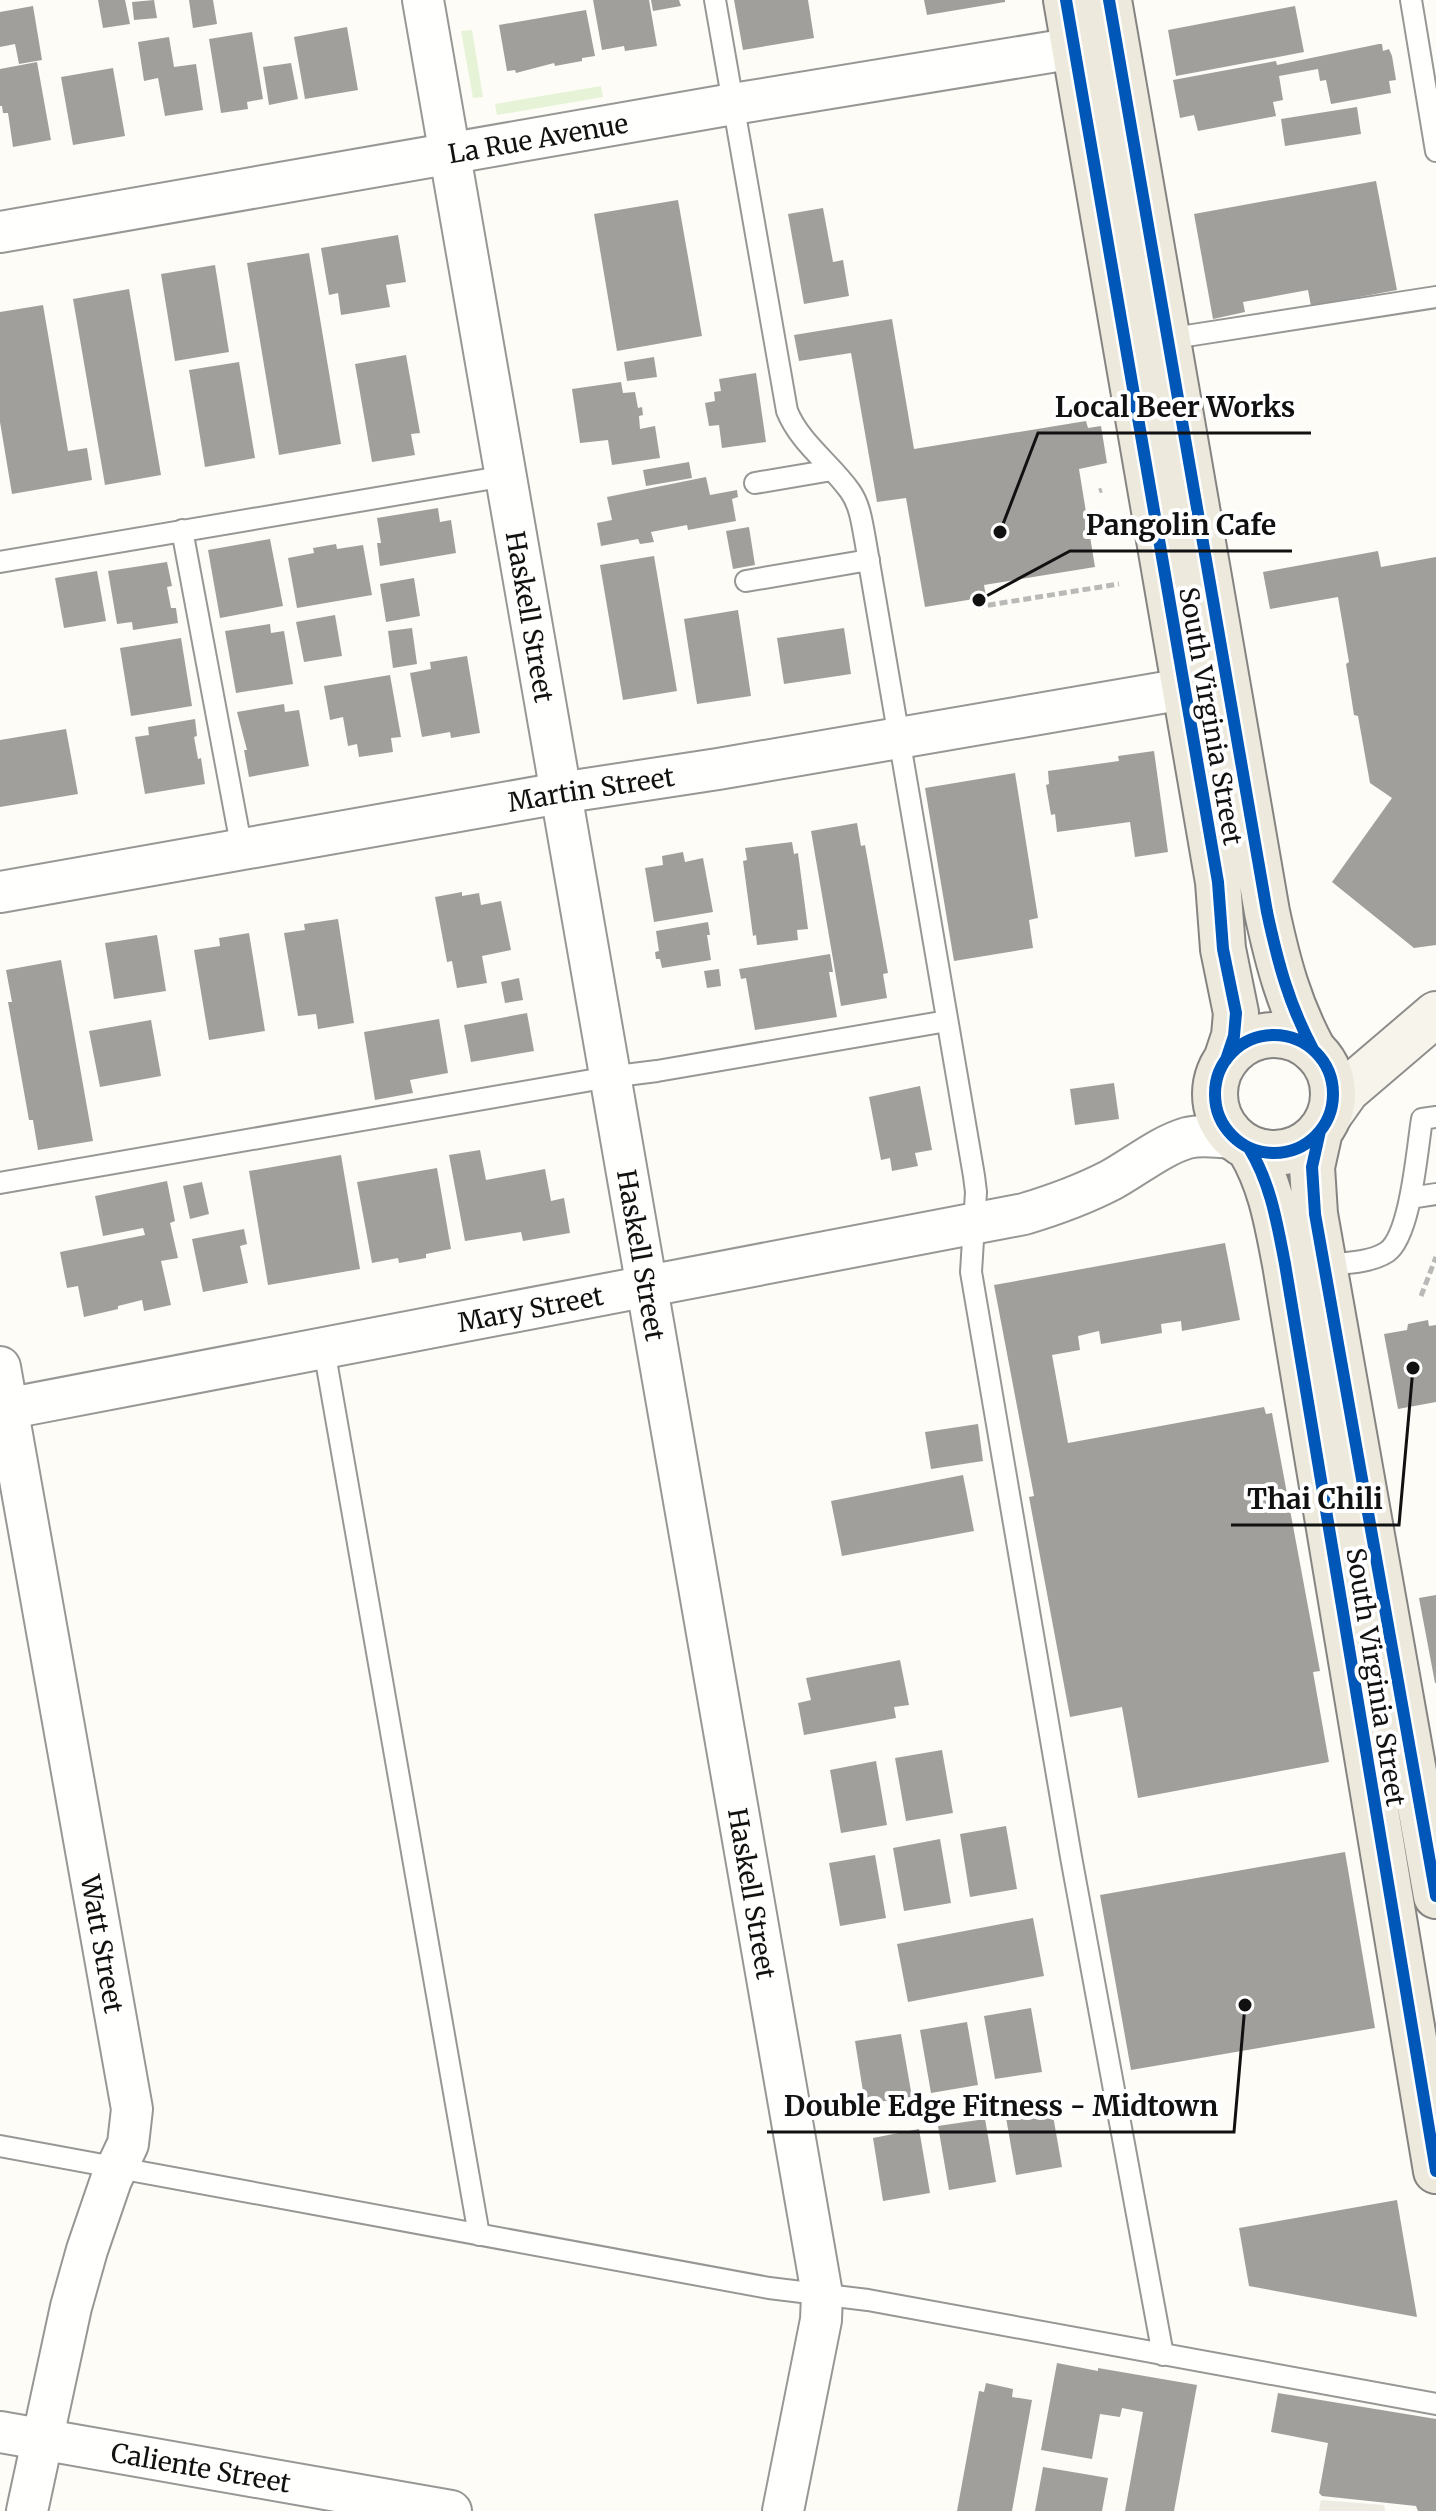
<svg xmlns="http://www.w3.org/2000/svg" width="1436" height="2511" font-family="Merriweather,serif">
<rect width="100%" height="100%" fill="#fdfcf7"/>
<path fill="#e7f3d7" d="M472,30L483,97L473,98L461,31Z
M601,86L603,97L497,115L495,104Z"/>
<path fill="#edebe2" d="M1321,2500L1384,2505L1385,2511H1319Z"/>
<path fill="#a19f9c" d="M98,0H125L130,24L103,28Z
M154,0L157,18L134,20L132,2Z
M189,0H213L217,24L193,28Z
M593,0H649L657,46L625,51L624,46L602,50Z
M651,0H679L681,6L653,11Z
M734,0H808L814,38L743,50Z
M924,0H1005V2L927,15Z
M33,6L42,60L19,64L15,44L0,47V12Z
M1295,6L1304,52L1176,76L1168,30Z
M586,10L595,56L582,58V61L555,66L554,63L516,73L515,70L507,71L499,25Z
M347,27L358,90L305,99L294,37Z
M252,32L263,99L247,102L248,109L221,113L209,39Z
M169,37L174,67L196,64L203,110L165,116L158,78L144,81L138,42Z
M1379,44H1382L1383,51L1389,49L1392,56L1396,80L1389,81L1391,93L1331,104L1326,80L1320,81L1318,69L1279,76L1283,100L1273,102L1276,116L1198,131L1194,115L1180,118L1173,80L1276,61L1277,65Z
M37,62L51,140L13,147L8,113H3L2,106H0V69Z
M291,63L298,99L269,105L263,67Z
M113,68L125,136L73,145L61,77Z
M1357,107L1361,134L1285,146L1281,119Z
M1376,181L1397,290L1311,306L1308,290L1243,302L1245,312L1213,319L1194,214Z
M678,200L702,336L617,351L594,214Z
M823,208L833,262L843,260L849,296L804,304L788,214Z
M398,235L406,282L386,285L390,307L341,315L338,293L329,295L321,248Z
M309,253L341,444L279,455L247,263Z
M215,265L229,352L175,361L161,274Z
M129,289L161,475L105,485L73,299Z
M43,305L68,451L87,448L92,480L12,494L0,422V312Z
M892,319L914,449L1086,421L1088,428L1101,426L1107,463L1079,469L1095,567L984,585L986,597L925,607L906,498L877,502L851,353L799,361L794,335Z
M406,355L420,433L411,434L415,455L372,462L355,364Z
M654,357L657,377L627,381L624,362Z
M239,362L255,458L205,467L189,370Z
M756,373L766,442L722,448L719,425L709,426L705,403L715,401L714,392L721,391L719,379Z
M621,382L623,393L635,392L638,408L642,407L643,415L639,416L640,429L655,426L660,458L612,465L608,440L580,443L572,389Z
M689,462L692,478L646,486L643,470Z
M706,477L710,495L737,490L738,497L732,499L736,521L688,530L687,525L651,532L654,542L640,544L638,539L601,546L597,523L612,520L607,497Z
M438,508L440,522L451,520L456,553L380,566L377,543H381L377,518Z
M749,527L755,565L733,569L726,531Z
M270,539L283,606L220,618L208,550Z
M336,544L337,549L363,545L372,595L297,608L288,558L314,553L313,548Z
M1378,551L1381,567L1436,557V945L1414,948L1332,882L1392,798L1370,783L1358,716L1354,715L1346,664L1349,662L1338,597L1270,609L1263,572Z
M654,556L677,691L623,700L600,565Z
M167,562L172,586L167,587L171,608H176L178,623L133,630L132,622L117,624L108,571Z
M97,571L106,621L64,628L55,578Z
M414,578L420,616L386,622L380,584Z
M738,610L751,696L697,704L684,619Z
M335,615L342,656L304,662L296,622Z
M270,624L271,633L284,631L293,684L236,693L225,631Z
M412,628L417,664L393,668L388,631Z
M844,628L851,674L784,684L777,638Z
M181,638L192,706L131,716L120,648Z
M467,656L480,733L451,738L450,732L422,737L410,673L431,669L430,662Z
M390,675L401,737L391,738L393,752L359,757L357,744L348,746L343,717L330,720L324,686Z
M284,704L285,712L299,710L309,766L249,777L244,750H247L237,712Z
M195,719L197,736L194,737L198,759L201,758L205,784L145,794L135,737L149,735L148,727Z
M66,729L78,794L0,807V740Z
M1154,751L1168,852L1135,857L1130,822L1057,832L1055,814L1051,815L1046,785L1049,784L1048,771L1119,761L1118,756Z
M1015,773L1038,918L1029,920L1033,948L954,961L925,788Z
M857,823L861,846L865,845L888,973L883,974L887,998L841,1006L811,831Z
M792,842L794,854L798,853L808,929L797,930L798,940L757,945L756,935L753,936L743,861L747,860L745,848Z
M683,852L685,862L703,858L713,912L654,922L645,868L663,865L662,856Z
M462,892V896L479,893L481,905L501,901L511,950L482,956L487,983L457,988L452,961L447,962L435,897Z
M338,919L354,1023L318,1029L316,1014L298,1016L284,933L305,930L304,924Z
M708,922L710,935H707L711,960L662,968L660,959H656L655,952L659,951L656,931Z
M249,933L265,1031L209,1040L194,950L220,946L219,938Z
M157,935L166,991L114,999L105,943Z
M830,954L833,972H829L837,1017L755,1030L746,978L741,979L739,969Z
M61,960L93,1141L38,1150L33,1120H29L8,1002H12L6,970Z
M719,969L721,986L707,988L704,971Z
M519,978L523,1000L505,1003L501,982Z
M527,1013L534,1051L471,1062L464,1025Z
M439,1019L448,1073L410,1080L413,1093L375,1100L364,1032Z
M151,1020L161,1076L100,1087L89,1031Z
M1114,1083L1119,1119L1075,1125L1070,1089Z
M920,1086L932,1150L915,1153L918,1166L892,1171L890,1158L881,1160L869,1097Z
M480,1150L486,1180L545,1169L551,1201L564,1198L570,1233L523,1241L521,1232L465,1241L449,1155Z
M341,1155L360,1269L268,1285L249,1171Z
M437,1168L451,1249L426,1254V1258L399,1263L398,1258L372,1263L357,1182Z
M167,1181L175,1221L170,1223L178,1258L161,1261L171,1305L144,1311L142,1300L118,1306V1309L84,1317L78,1286L67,1288L60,1252L145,1235L143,1228L103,1236L95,1196Z
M202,1182L209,1214L190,1219L183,1186Z
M244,1229L247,1244L240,1246L248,1283L203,1292L192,1239Z
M1225,1243L1240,1320L1182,1331L1181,1321L1161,1324L1162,1333L1101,1344L1099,1331L1078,1336L1080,1350L1052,1355L1068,1443L1264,1407L1266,1414L1272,1413L1320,1671L1313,1672L1329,1762L1138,1798L1122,1707L1070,1717L1029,1497L1034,1496L994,1285Z
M1428,1320L1429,1326L1436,1325V1402L1398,1409L1384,1334L1407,1330L1408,1324Z
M978,1424L983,1461L931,1469L925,1432Z
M963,1475L974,1531L842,1556L831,1501Z
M1436,1595V1683H1435L1419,1598Z
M900,1660L909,1705L894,1707L896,1718L804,1735L798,1703L811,1700L806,1678Z
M942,1750L953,1813L906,1821L895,1758Z
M876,1761L887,1825L841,1833L830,1770Z
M1006,1826L1017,1889L970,1897L960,1834Z
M940,1839L951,1903L904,1911L893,1848Z
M1345,1852L1375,2028L1131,2070L1100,1895Z
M875,1855L886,1918L840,1926L829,1863Z
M1033,1918L1044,1976L908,2002L897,1944Z
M1031,2008L1042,2072L995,2079L984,2016Z
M967,2022L978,2085L931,2093L920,2030Z
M901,2034L912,2097L865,2104L855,2041Z
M1051,2104L1062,2167L1016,2175L1005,2112Z
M985,2119L996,2182L949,2190L938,2126Z
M919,2129L930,2193L883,2201L873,2138Z
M1397,2200L1417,2317L1249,2286L1239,2228Z
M1057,2363L1098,2371V2368L1197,2385L1174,2511H1125L1143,2412L1122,2408L1120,2417L1100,2414L1092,2459L1041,2450Z
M986,2383L1013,2389L1012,2397L1032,2400L1012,2511H957L979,2391L984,2392Z
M1278,2393L1436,2419V2511H1418L1416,2506L1322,2496L1319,2493L1328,2443L1271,2432Z
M1043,2467L1108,2478L1102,2511H1035Z"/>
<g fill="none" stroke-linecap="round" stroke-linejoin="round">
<defs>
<path id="lane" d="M715,0L787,411C800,443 830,463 850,491C860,505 862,523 865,539L974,1176L976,1192L971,1272L1071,1857L1163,2355
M1411,0L1436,151
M1167,339L1436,297
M755,483L832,470
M182,530L242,850
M0,562L506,476
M746,581L869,560
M0,1183L609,1077L657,1071L947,1021
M1410,1198L1436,1194
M1325,1265C1344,1263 1370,1263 1387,1252C1411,1235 1417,1149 1422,1119L1436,1117
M324,1349L479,2235
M0,2146L769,2288L868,2300L1436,2404"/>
<g id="street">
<path id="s1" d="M423,0L822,2294L821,2320L783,2511"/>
<path id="s2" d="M0,232L733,104L1075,48"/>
<path id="s3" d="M0,892L560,793L718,769L1184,689"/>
<path id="s4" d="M0,1367L132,2109L128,2144L111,2180L87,2250L71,2307L27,2511"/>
<path id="s5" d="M0,1410L1024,1214C1054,1205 1082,1195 1111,1180C1135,1167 1160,1146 1187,1138C1203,1134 1221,1137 1237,1139"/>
<path id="s6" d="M0,2432L451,2511"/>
</g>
<path id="secondary" d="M1330,1114L1347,1090L1436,1014"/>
<path id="primary" d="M1066,0L1218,882L1223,949L1236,1013L1234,1036L1226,1060
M1109,0L1267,912C1278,963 1289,1005 1314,1051
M1215 1094a59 59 0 1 1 118 0a59 59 0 1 1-118 0Z
M1320,1131L1312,1167L1315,1214L1436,1896
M1249,1148C1271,1184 1277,1223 1285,1264L1436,2171"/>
</defs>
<use href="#lane" stroke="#979795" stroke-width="24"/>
<use href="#street" stroke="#979795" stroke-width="44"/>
<use href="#secondary" stroke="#8e8d8b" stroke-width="48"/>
<use href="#primary" stroke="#858482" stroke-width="48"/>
<path stroke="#b9b9b8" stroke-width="5" stroke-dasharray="8 4" stroke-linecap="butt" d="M1099,491L1102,490
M979,600L983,606L1119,584
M1421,1296L1436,1257"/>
<use href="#lane" stroke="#fffffe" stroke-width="20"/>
<use href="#street" stroke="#fffffe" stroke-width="40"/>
<use href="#secondary" stroke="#f6f4eb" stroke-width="44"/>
<use href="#primary" stroke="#ede9dc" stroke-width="44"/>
<defs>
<path id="cycleway" d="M1066,0L1218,882L1223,949L1236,1013L1234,1036L1226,1060
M1109,0L1267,912C1278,963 1289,1005 1314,1051
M1215 1094a59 59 0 1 1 118 0a59 59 0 1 1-118 0Z
M1320,1131L1312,1167L1315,1214L1436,1896
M1249,1148C1271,1184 1277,1223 1285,1264L1436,2171"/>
</defs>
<use href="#cycleway" stroke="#fff" stroke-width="17"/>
<use href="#cycleway" stroke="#0057b8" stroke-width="12"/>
</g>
<g text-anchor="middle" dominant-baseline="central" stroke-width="8" stroke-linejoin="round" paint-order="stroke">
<g font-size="26" fill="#111" stroke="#fff">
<text stroke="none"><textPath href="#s2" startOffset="546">La Rue Avenue</textPath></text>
<text stroke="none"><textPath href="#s1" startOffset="626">Haskell Street</textPath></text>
<text transform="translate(1211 716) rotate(80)">South Virginia Street</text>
<text stroke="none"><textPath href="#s3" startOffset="600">Martin Street</textPath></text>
<text stroke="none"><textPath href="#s1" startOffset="1274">Haskell Street</textPath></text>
<text stroke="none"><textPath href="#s5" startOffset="540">Mary Street</textPath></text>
<text transform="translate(1376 1677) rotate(81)">South Virginia Street</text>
<text stroke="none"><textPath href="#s1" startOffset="1922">Haskell Street</textPath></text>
<text stroke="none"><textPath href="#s4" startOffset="586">Watt Street</textPath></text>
<text stroke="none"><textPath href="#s6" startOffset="204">Caliente Street</textPath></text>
</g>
</g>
<path fill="none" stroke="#111" stroke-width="3" d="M1000 532L1038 433H1311M979 600L1070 551H1292M1413 1368L1399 1525H1231M1245 2005L1234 2132H767"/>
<g fill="#111" stroke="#fff" stroke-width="3">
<circle cx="1000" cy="532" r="8"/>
<circle cx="979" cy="600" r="8"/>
<circle cx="1413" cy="1368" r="8"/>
<circle cx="1245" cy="2005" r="8"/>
</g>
<g font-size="28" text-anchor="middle" font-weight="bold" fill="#111" stroke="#fff" stroke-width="8" stroke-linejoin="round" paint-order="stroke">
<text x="1175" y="417">Local Beer Works</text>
<text x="1181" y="535">Pangolin Cafe</text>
<text x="1315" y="1509">Thai Chili</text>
<text x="1001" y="2116">Double Edge Fitness - Midtown</text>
</g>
</svg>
